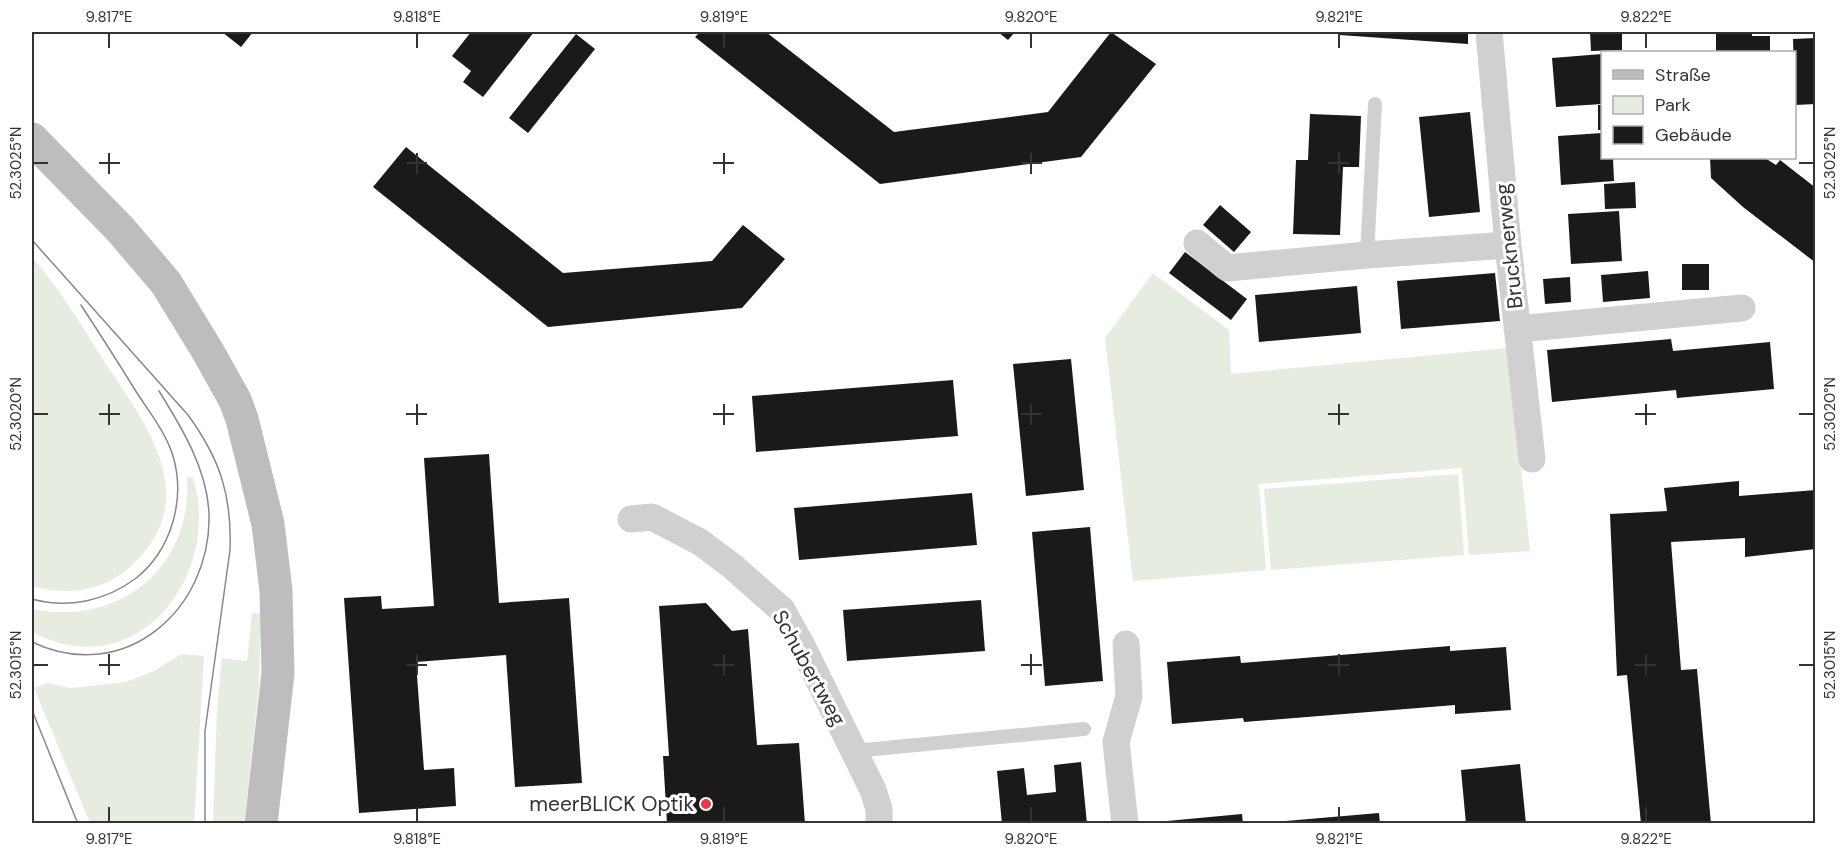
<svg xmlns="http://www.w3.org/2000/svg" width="1847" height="855" font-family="'DM Sans',sans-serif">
<rect width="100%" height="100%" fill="#fff"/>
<path fill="#e6ecdf" d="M32,257C59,288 80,323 102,358C145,423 206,498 130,567C103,592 65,596 32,586Z
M1153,273L1229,330L1231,374L1508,348L1530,551L1469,555L1462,468L1259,484L1266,570L1133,581L1105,338Z
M1458,474L1464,555L1271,570L1264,489Z
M187,477H193C223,577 135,687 32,632V609C119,627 193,568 187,477Z
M252,613L261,614L259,686L244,823L213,824L217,710L222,658L247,661Z
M181,654L204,656L194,823H90L34,688L48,683L71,688L126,682L154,671Z"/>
<path fill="#1a1a1a" d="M222,32H253L241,47Z
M471,32H534L483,97L463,82L471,71L452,56Z
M700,32H766L894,132L1048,112L1111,32L1156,64L1081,157L880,184L695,37Z
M998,32H1015L1008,40Z
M1340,32H1468V44L1340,35Z
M1590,32H1622V50L1591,51Z
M1716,32H1752V36H1770V52H1716Z
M576,34L595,49L528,133L509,118Z
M1815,38L1816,104L1795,105L1793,39Z
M1602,54V104L1556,107L1552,58Z
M1598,105H1602V130H1598Z
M1470,112L1480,212L1429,217L1419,117Z
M1310,114L1361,116L1359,167H1343L1340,235L1293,234L1296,160H1308Z
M1602,133V158H1613L1614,181L1561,185L1558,136Z
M406,147L563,273L712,261L743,225L785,259L742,308L548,327L373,187Z
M1710,158H1765L1776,165L1780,160L1816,188V263L1743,207L1711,178Z
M1635,182L1636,208L1605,209L1604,184Z
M1220,205L1251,232L1234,252L1203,225Z
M1619,211L1622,261L1571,264L1568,214Z
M1185,252L1247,299L1231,320L1169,273Z
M1682,264H1709V290H1682Z
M1648,271L1650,298L1603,302L1601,275Z
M1495,273L1500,321L1401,329L1397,281Z
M1570,277L1571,302L1545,304L1543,279Z
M1357,286L1361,333L1259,342L1255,295Z
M1671,339L1673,351L1770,342L1774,389L1677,398L1676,390L1552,402L1547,350Z
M1071,359L1084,490L1026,496L1013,364Z
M953,380L958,436L756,452L752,396Z
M489,454L499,603L569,598L582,783L515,787L506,655L416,662L424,770L454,768L456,806L359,813L344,598L381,596L382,609L434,606L424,458Z
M1739,481V496L1816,490V549L1745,557V538L1671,542L1681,670L1697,669L1711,824H1641L1627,675L1617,676L1610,514L1667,511L1664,488Z
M972,493L977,545L799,560L794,508Z
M1090,527L1103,681L1045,686L1032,532Z
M981,600L985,651L847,661L843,610Z
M706,603L732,631L748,629L757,745L799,743L805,824H667L663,756H669L659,606Z
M1450,646V651L1506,647L1511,710L1455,714V705L1244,722L1243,718L1172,724L1167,662L1240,656L1241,663Z
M1081,762L1087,824H1002L997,771L1024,768L1027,795L1056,792L1054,765Z
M1520,764L1526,824H1466L1461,770Z
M1379,813L1380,824H1274V822Z
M1242,814L1243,824H1167V821Z"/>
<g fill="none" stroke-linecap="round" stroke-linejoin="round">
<path stroke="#d0d0d0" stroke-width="14" d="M1367,255L1375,104
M854,751L1084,729"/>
<path stroke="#d0d0d0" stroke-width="27" d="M1489,32L1508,245L1532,459
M1197,243L1227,268L1367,255L1508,245
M1517,329L1742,308
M631,519L652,517L700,542L732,566L782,610L803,648L873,790L879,809V824
M1125,824L1116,742L1129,696L1126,644"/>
<path stroke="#bdbdbd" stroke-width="33" d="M32,139L120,229L166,283L207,350L235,400L242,419L268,524L276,591L278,673L261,824"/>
<path stroke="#888" stroke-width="1.5" d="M32,240L188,415C220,459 232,495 230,550L205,731V824
M32,599C68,609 105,601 135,579C171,551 186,500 173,456C166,433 150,413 137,393C119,364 100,334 81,305
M32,642C124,686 212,610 209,513C207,469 182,428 159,391
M32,710L78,824"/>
</g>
<path fill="none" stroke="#333" stroke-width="2" d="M109,33V48M417,33V48M724,33V48M1031,33V48M1339,33V48M1646,33V48M109,153V174M417,153V174M724,153V174M1031,153V174M1339,153V174M33,163H48M99,163H120M406,163H427M713,163H734M1021,163H1042M1328,163H1349M1799,163H1814M109,404V425M417,404V425M724,404V425M1031,404V425M1339,404V425M1646,404V425M33,414H48M99,414H120M406,414H427M713,414H734M1021,414H1042M1328,414H1349M1635,414H1656M1799,414H1814M109,654V675M417,654V675M724,654V675M1031,654V675M1339,654V675M1646,654V675M33,665H48M99,665H120M406,665H427M713,665H734M1021,665H1042M1328,665H1349M1635,665H1656M1799,665H1814M109,807V822M417,807V822M724,807V822M1031,807V822M1339,807V822M1646,807V822"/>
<circle fill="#e63946" stroke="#fff" stroke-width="2" cx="706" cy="804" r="6"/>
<g text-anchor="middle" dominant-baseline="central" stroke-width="6" stroke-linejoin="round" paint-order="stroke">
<g font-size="21" fill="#333" stroke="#fff">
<text transform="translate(1509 246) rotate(-96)">Brucknerweg</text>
<text transform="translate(809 668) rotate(61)">Schubertweg</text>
</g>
<g font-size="21" fill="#333" stroke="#fff" text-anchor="end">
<text x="694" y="804">meerBLICK Optik</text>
</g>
</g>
<rect width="1847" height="855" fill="none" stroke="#ffffff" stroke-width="66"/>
<rect x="1601" y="51" width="195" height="108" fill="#ffffff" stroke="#adadad" stroke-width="1.5"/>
<rect x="1613" y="70" width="30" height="9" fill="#bdbdbd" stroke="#adadad" stroke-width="1.5"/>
<text x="1655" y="81" font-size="18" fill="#333333">Straße</text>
<rect x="1613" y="96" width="30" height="18" fill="#e6ecdf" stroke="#adadad" stroke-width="1.5"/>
<text x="1655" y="111" font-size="18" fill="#333333">Park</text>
<rect x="1613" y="126" width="30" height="18" fill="#1a1a1a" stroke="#adadad" stroke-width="1.5"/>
<text x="1655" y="141" font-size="18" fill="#333333">Gebäude</text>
<rect x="33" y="33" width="1781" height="789" fill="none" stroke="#333" stroke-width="2"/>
<g font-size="15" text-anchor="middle" fill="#333">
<text x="109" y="22">9.817°E</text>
<text x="417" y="22">9.818°E</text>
<text x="724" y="22">9.819°E</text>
<text x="1031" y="22">9.820°E</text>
<text x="1339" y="22">9.821°E</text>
<text x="1646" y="22">9.822°E</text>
<text transform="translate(16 163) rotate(-90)" y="5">52.3025°N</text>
<text transform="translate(1830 163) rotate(-90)" y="5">52.3025°N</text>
<text transform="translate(16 414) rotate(-90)" y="5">52.3020°N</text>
<text transform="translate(1830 414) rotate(-90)" y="5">52.3020°N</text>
<text transform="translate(16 665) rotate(-90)" y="5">52.3015°N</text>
<text transform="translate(1830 665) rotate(-90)" y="5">52.3015°N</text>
<text x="109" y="844">9.817°E</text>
<text x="417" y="844">9.818°E</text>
<text x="724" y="844">9.819°E</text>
<text x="1031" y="844">9.820°E</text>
<text x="1339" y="844">9.821°E</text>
<text x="1646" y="844">9.822°E</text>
</g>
</svg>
